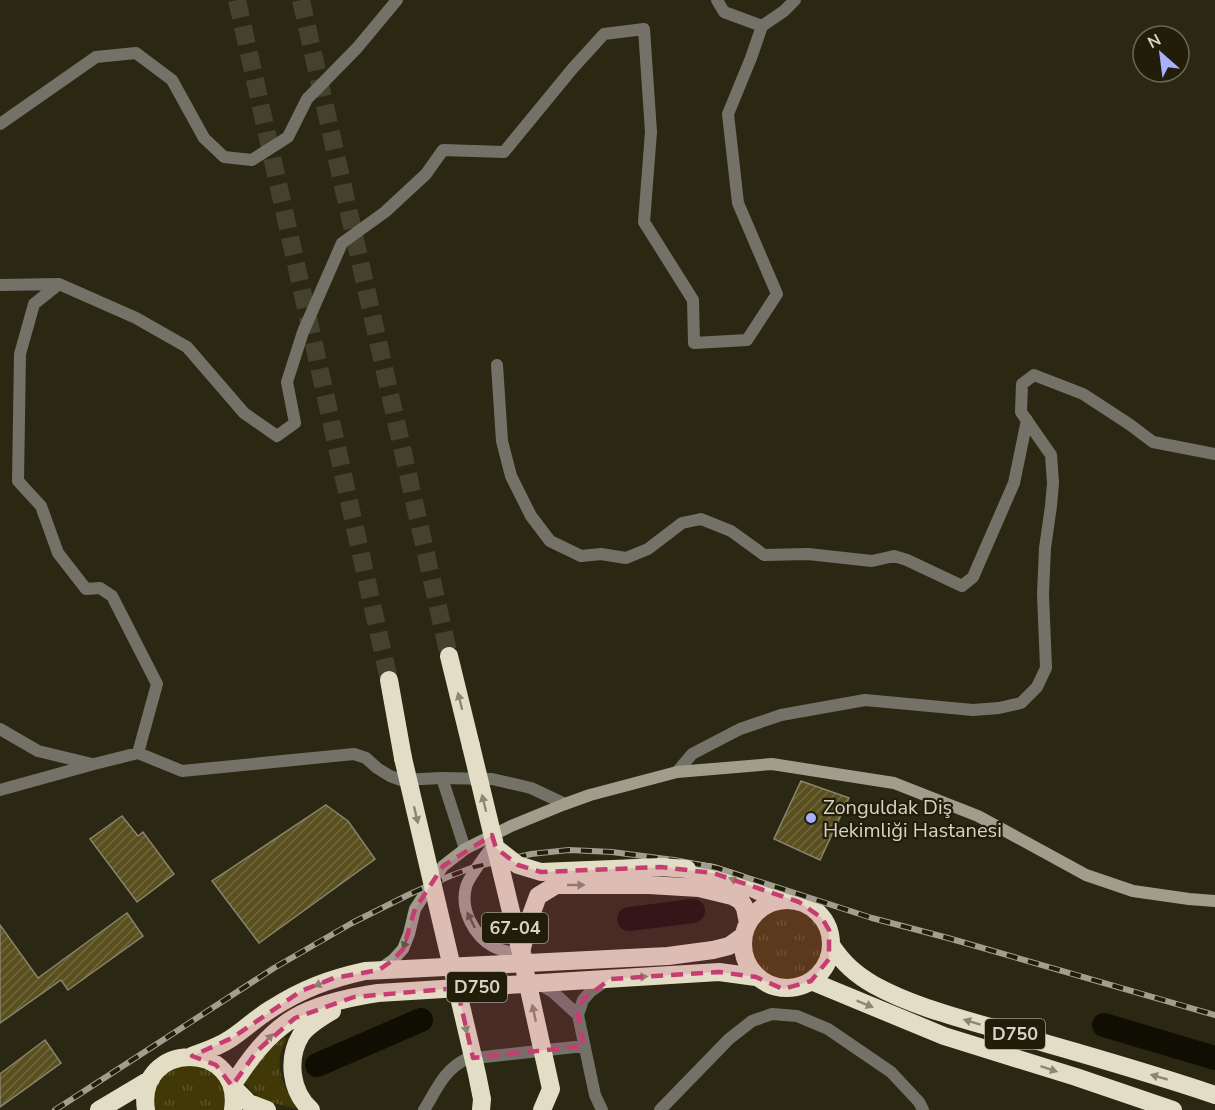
<svg xmlns="http://www.w3.org/2000/svg" width="1215" height="1110" font-family="'Nunito Sans',sans-serif">
<defs>
<pattern id="grass-tufts" width="24" height="20" patternUnits="userSpaceOnUse" patternTransform="scale(1.5)"><rect width="24" height="20" fill="#413807"/><path d="M3 7l-1-3M5 7V3M7 7l1-3M15 17l-1-3M17 17v-4M19 17l1-3" fill="none" stroke="#5c542a"/></pattern>
<pattern id="building-hatch" width="6" height="6" patternUnits="userSpaceOnUse" patternTransform="scale(1.5)"><rect width="6" height="6" fill="#5a501f"/><path d="M-1 1l2-2M0 6l6-6M5 7l2-2" fill="none" stroke="#71683e"/></pattern>
</defs>
<rect width="100%" height="100%" fill="#2a2713"/>
<path fill="url(#grass-tufts)" d="M746 945a41 41 0 1 1 82 0a41 41 0 1 1-82 0Z
M284,1036L287,1040C284,1045 280,1052 280,1058C277,1076 289,1095 297,1109C276,1103 257,1102 244,1082L254,1066Z
M182,1060L218,1070L229,1110H150L152,1083Z"/>
<g fill="none" stroke-linecap="round" stroke-linejoin="round">
<path stroke="#100d03" stroke-width="24" d="M629,919L693,911
M1104,1025L1215,1058
M317,1065L421,1020"/>
</g>
<path fill="url(#building-hatch)" stroke="#88846d" stroke-width="1.5" d="M801,781L849,798L820,860L774,839Z
M326,805L348,821L375,859L259,943L212,881Z
M122,816L138,836L143,832L174,874L137,902L90,839Z
M127,913L143,936L68,990L61,980L0,1023V925L38,978Z
M45,1040L61,1063L0,1107V1074Z"/>
<g fill="none" stroke-linecap="round" stroke-linejoin="round">
<path stroke="#44412e" stroke-width="18" stroke-dasharray="18 9" stroke-linecap="butt" d="M237,0L389,680
M301,0L449,656"/>
<path stroke="#747268" stroke-width="12" d="M717,0L724,12L762,26L784,11L795,0
M0,124L96,57L136,53L172,80L204,138L224,157L252,160L288,137L307,99L357,48L397,0
M0,285L59,284
M497,365L502,441L511,476L531,516L550,541L581,556L601,554L626,558L648,549L682,523L701,519L731,531L764,555L808,554L872,561L894,556L907,560L962,586L973,577L1014,483L1027,420
M0,729L38,751L92,764
M138,753L157,684L112,596L100,588L86,589L58,553L41,506L18,481L20,354L34,304L59,284L136,318L187,347L244,413L277,436L295,423L287,382L303,332L342,243L385,212L426,174L443,150L504,152L573,68L604,34L644,29L651,132L644,222L693,300L694,343L747,340L777,294L738,203L728,114L751,58L762,26
M677,772L692,754L740,729L781,715L865,700L973,710L999,708L1021,703L1037,687L1046,668L1043,594L1045,548L1051,506L1053,483L1051,455L1021,412L1022,384L1034,375L1083,394L1129,424L1153,442L1215,454
M0,790L94,764L138,753L182,771L354,754L366,758L377,768L390,776L401,780L442,778
M465,849L442,778L492,779L531,788L565,804
M539,984L553,992L578,1015
M424,1110C437,1089 443,1071 466,1059L584,1046
M602,1110L595,1095L578,1015L583,1000L591,991L607,980
M660,1110L729,1039L752,1021L772,1014L797,1016L828,1029L891,1072L919,1102L923,1110"/>
<path stroke="#a09d8d" stroke-width="12" d="M497,841C490,849 468,878 466,887C460,910 474,936 494,947C504,952 515,953 526,955
M379,970L393,960L403,949L409,934L415,909L443,866L465,849L511,826L565,804L590,795L677,772L772,764L894,783L978,816L1086,875L1133,891L1189,899L1215,901"/>
<path stroke="#e2ddc4" stroke-width="18" d="M449,656L471,746
M389,680L403,758
M687,869L713,873L738,881L758,891L784,900
M743 944a44 44 0 1 1 88 0a44 44 0 1 1-88 0Z
M831,945C843,963 855,974 874,985C914,1007 960,1018 1004,1031C1074,1052 1145,1071 1215,1095
M521,953L527,926L538,896L556,885H649L699,888L732,896L741,901L745,908L748,923
M811,981L944,1036L1076,1077L1173,1110
M192,1056C205,1051 218,1047 230,1039C244,1030 256,1018 271,1009C302,989 329,979 365,971L668,956L713,950L729,946L743,936
M99,1110L151,1079
M146,1110C135,1040 244,1039 233,1110
M267,1110L249,1103L232,1086C248,1061 267,1034 294,1018C318,1004 351,997 378,993L719,972L756,977
M311,1110C290,1091 287,1058 301,1035C308,1025 322,1017 332,1011"/>
<defs>
<path id="rail" d="M55,1110L274,968L352,923L408,895L450,876L474,867L531,854L569,850L612,852L674,860L717,868L872,918L948,938L1215,1015"/>
</defs>
<use href="#rail" stroke="#a19e90" stroke-width="6"/>
<use href="#rail" stroke="#211d09" stroke-width="4" stroke-dasharray="11" stroke-linecap="butt"/>
<path stroke="#e2ddc4" stroke-width="18" d="M471,746L521,953L551,1089L542,1110
M403,758L477,1074L482,1099L481,1110
M496,848L518,865L541,872L661,867L687,869"/>
</g>
<defs><path id="oneway-solid" d="M-6-.8H1V-3.2L6.5 0L1 3.2V.8H-6Z" transform="scale(1.5)"/></defs>
<g fill="#8b8770">
<use href="#oneway-solid" transform="translate(460 701) rotate(-104)"/>
<use href="#oneway-solid" transform="translate(484 803) rotate(-104)"/>
<use href="#oneway-solid" transform="translate(416 815) rotate(77)"/>
<use href="#oneway-solid" transform="translate(737 881) rotate(-158)"/>
<use href="#oneway-solid" transform="translate(576 885)"/>
<use href="#oneway-solid" transform="translate(639 977) rotate(-3)"/>
<use href="#oneway-solid" transform="translate(322 983) rotate(158)"/>
<use href="#oneway-solid" transform="translate(865 1004) rotate(22)"/>
<use href="#oneway-solid" transform="translate(534 1013) rotate(-102)"/>
<use href="#oneway-solid" transform="translate(972 1022) rotate(-163)"/>
<use href="#oneway-solid" transform="translate(465 1025) rotate(77)"/>
<use href="#oneway-solid" transform="translate(267 1040) rotate(-46)"/>
<use href="#oneway-solid" transform="translate(1049 1069) rotate(18)"/>
<use href="#oneway-solid" transform="translate(1159 1077) rotate(-164)"/>
</g>
<g fill="#5a5744">
<use href="#oneway-solid" transform="translate(471 920) rotate(-116)"/>
<use href="#oneway-solid" transform="translate(406 941) rotate(112)"/>
</g>
<path fill="#c63d71" fill-opacity="0.2" stroke="#c63d71" stroke-width="4.5" stroke-dasharray="12 8" stroke-linejoin="round" d="M492,835L496,848L518,865L541,872L661,867L713,873L799,902L822,918L829,930V959L811,981L783,989L756,977L719,972L610,979L583,1000L578,1015L584,1046L473,1058L457,988L354,997L295,1018L257,1051L232,1086L216,1065L192,1056L232,1038L301,991L334,978L379,970L393,960L403,949L415,909L443,866Z"/>
<circle fill="#a8b0fc" stroke="#211d09" stroke-width="2" cx="811" cy="818" r="6"/>
<g text-anchor="middle" dominant-baseline="central" stroke-width="4.5" stroke-linejoin="round" paint-order="stroke">
<g fill="#211d09" stroke="#9f9c8e" stroke-width="1.5">
<rect x="482" y="913" width="66" height="30" rx="4.5"/>
<rect x="447" y="972" width="60" height="30" rx="4.5"/>
<rect x="985" y="1019" width="60" height="30" rx="4.5"/>
</g>
<g font-size="18" font-weight="bold" fill="#d5d3c7">
<text x="515" y="928">67-04</text>
<text x="477" y="987">D750</text>
<text x="1015" y="1034">D750</text>
</g>
<g font-size="20" fill="#d5d3c7" stroke="#211d09" text-anchor="start">
<text x="823" y="807">Zonguldak Diş<tspan x="823" dy="23">Hekimliği Hastanesi</tspan></text>
</g>
</g>
<g transform="translate(1161 54) rotate(332)"><circle r="28" fill="#211d09" stroke="#696655" stroke-width="1.5"/>
<path d="M0-4.5L10 22L0 15L-10 22Z" fill="#a8b0fc"/>
<text y="-9" font-size="16" font-weight="bold" text-anchor="middle" fill="#d5d3c7">N</text>
</g>
</svg>
